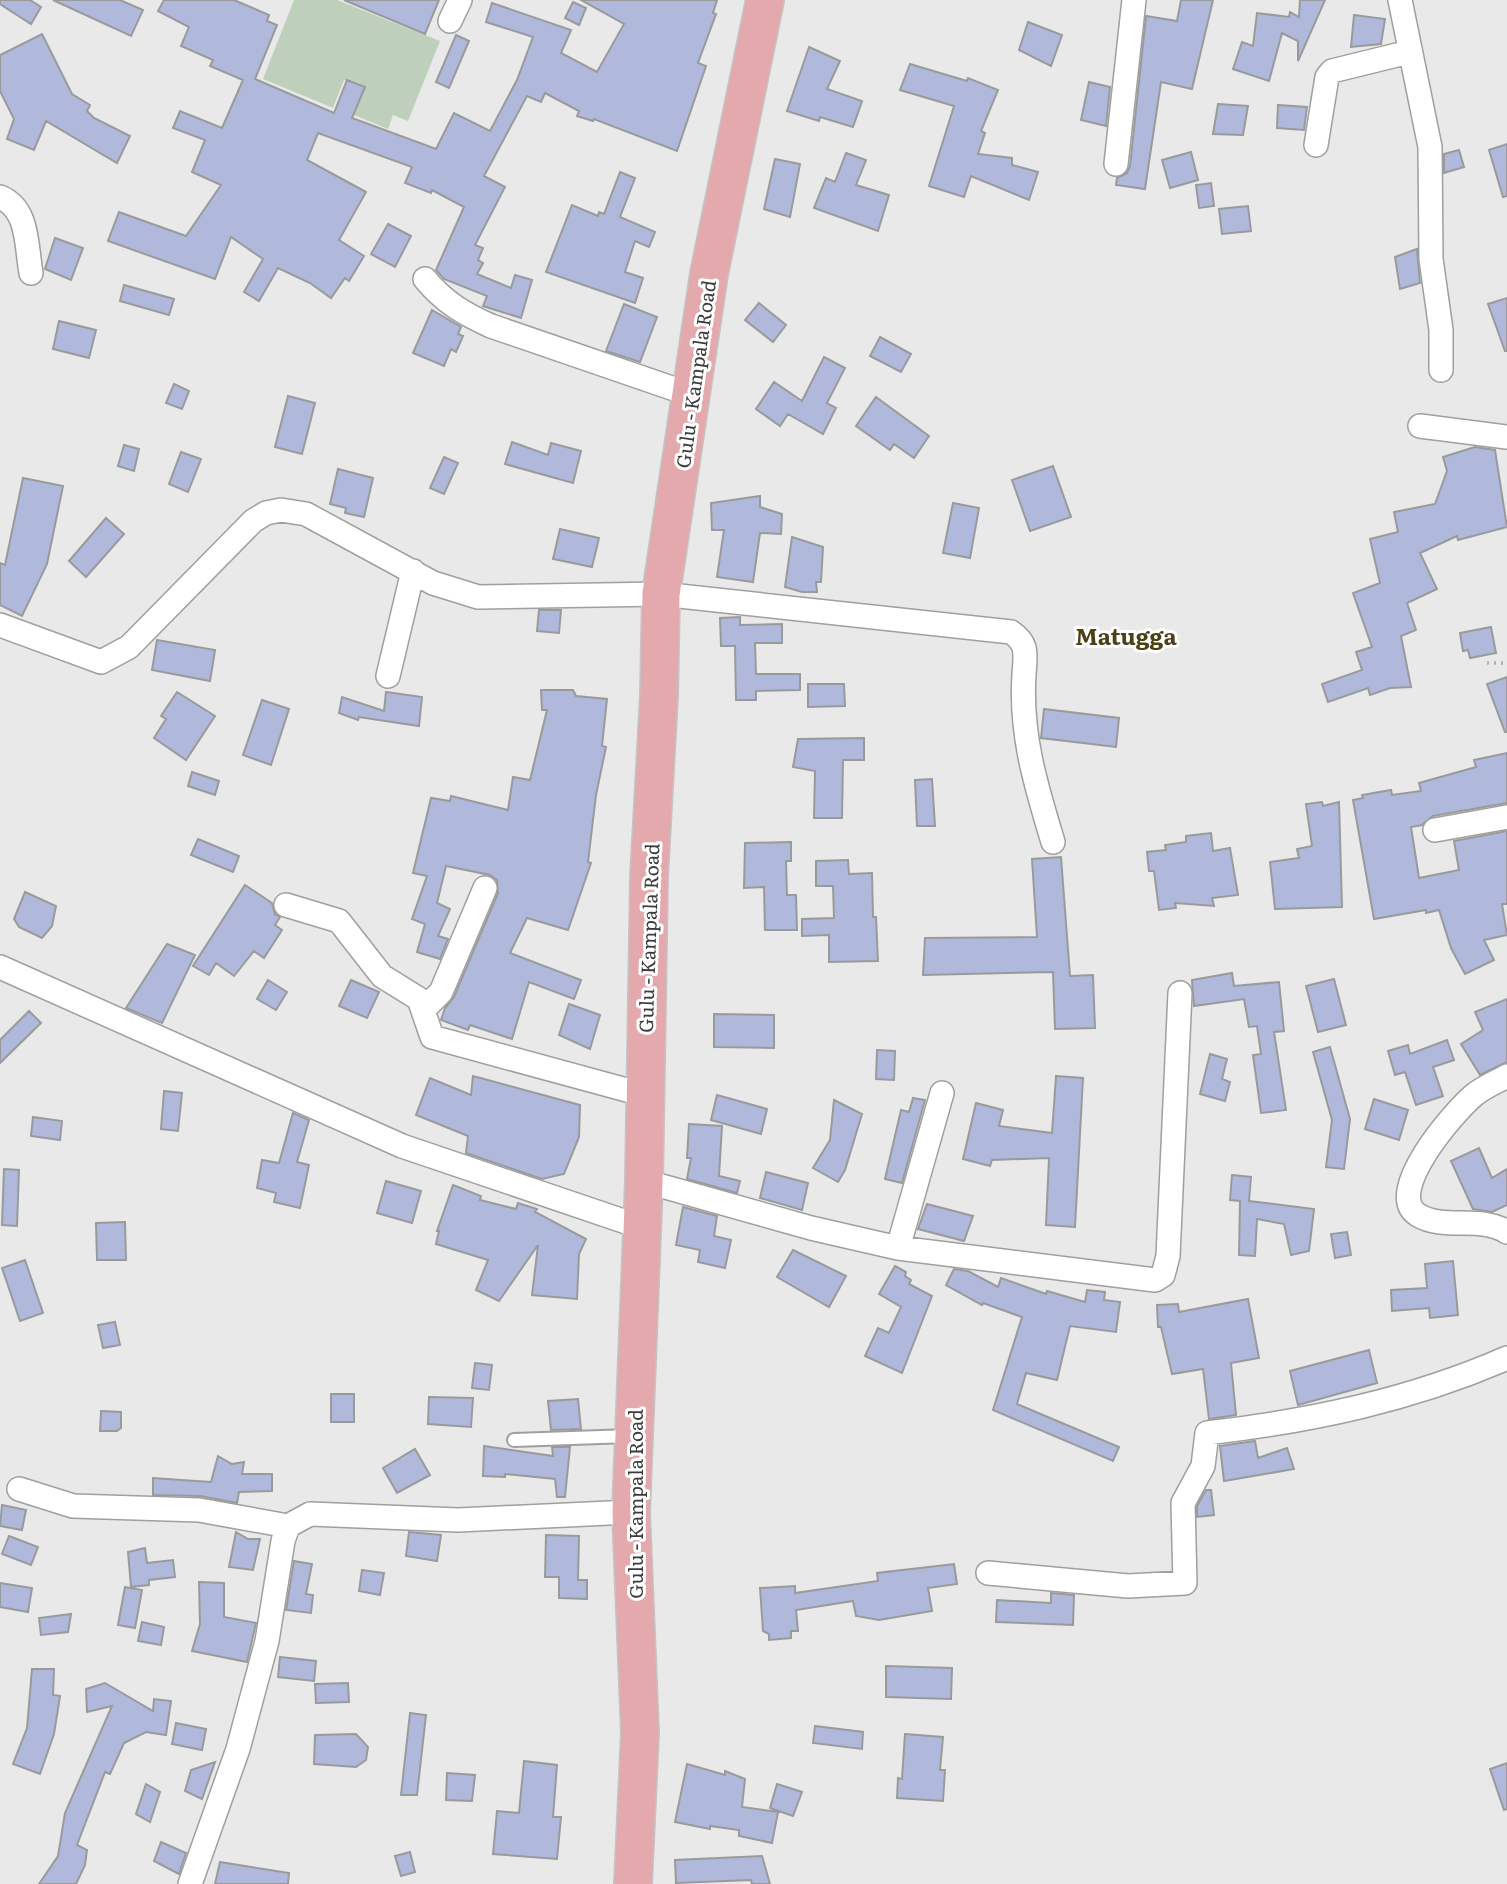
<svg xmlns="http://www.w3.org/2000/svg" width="1507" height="1884" font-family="Literata,serif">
<rect width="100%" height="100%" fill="#e9e9ea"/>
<path fill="#bed0bc" d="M294,0H337L440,41L408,121L393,115L388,129L354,115L364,88L344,80L333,108L263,79Z"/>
<path fill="#b0b9db" stroke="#999a9b" stroke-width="2" d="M0,0H30L41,7L31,24L0,4Z
M53,0H120L143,10L131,36Z
M164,0H234L269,15L267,21L277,25L255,79L334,113L347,80L365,87L352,118L436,149L454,113L490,131L517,80L533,37L486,22L492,3L571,30L561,53L597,72L624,24L581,0H717L713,13L716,14L698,63L706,66L677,151L594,119L593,121L577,116L579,111L545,93L541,102L527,96L484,176L505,187L475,245L483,248L478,260L483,263L477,274L511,288L515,275L532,280L521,318L483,306L487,296L444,279L436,270L464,207L432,190L431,193L405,183L412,167L318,133L307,160L366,192L339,240L364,256L349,281L345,278L331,298L310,283L278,268L259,301L244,292L263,259L231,237L215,279L108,241L119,212L186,236L221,185L192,172L205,140L173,128L180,111L222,128L243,80L210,66L213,60L181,46L189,27L158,11Z
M344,0H439L425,34Z
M1181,0H1213L1192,89L1161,82L1145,189L1116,185L1117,178L1127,173L1130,166L1146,16L1177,21Z
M1300,0H1325L1298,61V41L1282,33L1269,81L1233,69L1242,42L1253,46L1257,13L1289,17L1290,12L1299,17Z
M573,2L586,8L579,25L565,18Z
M1354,15L1385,19L1381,44L1351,47Z
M1028,22L1062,35L1051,66L1019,50Z
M42,34L72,94L90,105L87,111L94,118L130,136L117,163L46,121L34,150L7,139L14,119L0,91V55Z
M456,35L469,41L449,88L436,82Z
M809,47L840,61L827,89L862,101L853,127L820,117L819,121L787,111Z
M910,64L967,81L968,78L998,90L981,131L985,133L978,154L1012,158V165L1038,172L1029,200L971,176L964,197L929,186L954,106L900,90Z
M1089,82L1110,87L1106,126L1081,120Z
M1218,104L1248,106L1243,135L1213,134Z
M1278,105L1307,107L1304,130L1277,128Z
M1507,144V196L1503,197L1489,150Z
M1459,150L1464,167L1444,173V154Z
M1191,152L1198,180L1170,188L1162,160Z
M846,153L866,160L856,185L889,195L878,231L814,208L826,178L835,182Z
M775,159L800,164L790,217L764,209Z
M620,172L635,178L620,217L655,232L649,247L635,241L625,272L643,278L635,303L546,272L572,205L598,216L599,212L604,214Z
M1211,183L1214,206L1199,208L1196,185Z
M1248,206L1251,231L1222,234L1219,209Z
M388,224L411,236L395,267L371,254Z
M55,238L83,248L71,280L45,269Z
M1417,249L1420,283L1400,289L1395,257Z
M124,285L174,299L169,315L120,301Z
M1507,298V351H1505L1488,304Z
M759,303L786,325L773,342L745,320Z
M624,304L657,317L640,362L606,351Z
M432,310L461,327L458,334L463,336L456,352L451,349L444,366L413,353Z
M59,321L96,330L89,358L53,349Z
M880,337L911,354L901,372L870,356Z
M824,357L845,368L827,403L836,408L823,434L788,414L780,426L756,409L774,382L802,401Z
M174,384L189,391L182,409L166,403Z
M288,396L315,403L302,454L275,447Z
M876,397L929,436L914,458L894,444L890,450L856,426Z
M512,442L548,455L551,443L581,451L573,483L505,464Z
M124,445L139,449L134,471L118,466Z
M1475,447L1495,450L1507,527L1458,540L1457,536L1420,553L1437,589L1407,603L1416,630L1401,636L1411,687L1390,688L1370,695L1368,688L1328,702L1322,684L1362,670L1356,652L1372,647L1353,593L1380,583L1370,539L1398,532L1394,512L1435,504L1447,471L1443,457Z
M181,452L201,459L188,492L169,484Z
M444,457L458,463L444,494L430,488Z
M1053,466L1071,517L1030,531L1012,480Z
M338,469L373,478L364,517L345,513L346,508L330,504Z
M23,478L63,486L47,564L22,616L0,605V563L5,565Z
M760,496V507L782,514L781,534L760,533L753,582L717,577L724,530H712L711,503Z
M953,503L979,508L970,558L943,553Z
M106,518L124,534L86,577L69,561Z
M560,529L599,538L592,567L553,559Z
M792,537L823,547L821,582H816L817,592H802L785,587Z
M539,610H561L559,633L537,631Z
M740,617V625L782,624V643H755L756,674H800V690L756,691V700H736L735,646H721L720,618Z
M1491,627L1496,653L1470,658L1468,650L1463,651L1460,633Z
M157,640L215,650L210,681L152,670Z
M1507,677V732H1505L1487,684Z
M808,684H844L845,706L808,707Z
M541,690H573L576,696L607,699L602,746L606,747L596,795L588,862L591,863L568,930L527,918L510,953L581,980L574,999L529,982L512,1039L470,1025L468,1030L441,1020L445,1008L454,997L498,893L497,880L490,875L446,866L437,903L450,909L438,936L448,939L440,959L417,952L425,924L412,919L427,876L413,873L431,798L450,801L451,796L508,810L513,777L530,780L547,710H542Z
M177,692L215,716L186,760L154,738L166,719L161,716Z
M386,692L422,697L419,726L359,717L358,720L339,713L342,697L384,711Z
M262,700L289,709L271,765L243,755Z
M1044,709L1119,718L1116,747L1041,738Z
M864,738V760H843L842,818H814L815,771L793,767L798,739Z
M1507,753V803L1433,816L1422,825L1411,827L1419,878L1459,870L1454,841L1507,831V904H1502L1507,935L1484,940L1494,960L1465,974L1451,948L1439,910L1426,913V910L1374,919L1353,800L1363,798L1362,795L1391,790L1392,795L1421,791L1419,783L1476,767L1474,760Z
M192,772L219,781L215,795L188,786Z
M932,779L935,826H917L915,780Z
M1322,802L1323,806L1339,802L1342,907L1275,909L1270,862L1299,858L1297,849L1312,846L1306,804Z
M1211,833L1213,851L1230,848L1238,895L1212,898L1214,906L1175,903L1176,908L1159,910L1154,871H1149L1147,852L1166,850L1165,845L1186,842V836Z
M198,839L239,856L233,872L191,855Z
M791,842V861H786L787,895H796L797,930H765L764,887L744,888L745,843Z
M1061,857L1070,976L1093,975L1095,1028L1055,1029L1053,972L923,975L925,938L1037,937L1032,859Z
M848,860L849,874L872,873L873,917H876L878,961L829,962V935L802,936V919L834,918L833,886H816V861Z
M245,885L272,903L275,914L280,917L275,925L282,930L264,958L254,951L234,976L216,963L209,975L193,966Z
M25,892L56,906L52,926L42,938L19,927L14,919Z
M167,944L195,955L162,1023L126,1008Z
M1232,973L1234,986L1279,982L1284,1031L1274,1032L1286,1110L1261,1113L1253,1055L1261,1054L1257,1026L1249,1027L1244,999L1194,1006L1192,980Z
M1334,979L1346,1025L1318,1032L1306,986Z
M268,980L287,992L276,1010L257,999Z
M351,980L379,992L367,1018L339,1006Z
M1507,999V1062L1480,1075L1461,1044L1483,1030L1475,1012Z
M569,1004L600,1015L590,1049L559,1035Z
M29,1011L41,1023L0,1063V1040Z
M714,1014L774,1015V1048L714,1047Z
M1447,1040L1454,1060L1433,1067L1443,1096L1416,1105L1405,1072L1395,1075L1388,1051L1408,1045L1410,1054Z
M1330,1047L1350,1119L1344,1169L1326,1167L1332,1120L1313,1052Z
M877,1050L895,1051L894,1080L876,1079Z
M1210,1054L1227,1059L1222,1079L1230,1082L1225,1101L1200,1094Z
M473,1076L580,1105L579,1137L564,1174L542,1179L466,1153L468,1136L416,1115L430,1078L471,1095Z
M1056,1076L1083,1078L1075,1227L1046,1225L1049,1158L992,1160L990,1166L963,1159L976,1103L1003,1110L999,1126L1052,1133Z
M164,1091L182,1093L178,1131L161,1129Z
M717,1095L767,1109L761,1134L711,1120Z
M913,1098L925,1100L902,1183L885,1179L901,1110L909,1112Z
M1374,1099L1408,1110L1399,1140L1365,1129Z
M834,1100L862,1114L845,1170L838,1182L813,1168L830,1140Z
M293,1113L309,1120L297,1162L309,1165L300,1208L274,1202L276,1193L257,1188L262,1160L279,1163Z
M33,1117L62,1121L60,1140L31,1136Z
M689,1124L722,1126L719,1176L740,1181L737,1193L687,1179L691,1158H687Z
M1479,1148L1492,1178L1507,1169V1205L1492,1212L1473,1209L1451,1161Z
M4,1169L19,1170L17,1226L2,1225Z
M766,1172L808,1183L802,1210L760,1198Z
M1232,1175L1251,1177L1249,1201L1314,1209L1309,1251L1291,1255L1284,1224L1257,1219L1255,1256L1239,1255L1240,1201L1230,1200Z
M386,1181L421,1191L412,1223L377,1213Z
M453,1185L481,1196L480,1200L516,1209L518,1203L537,1209L535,1212L586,1239L579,1254L577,1299L532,1295L538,1245L499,1301L476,1290L488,1260L436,1244L439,1231H437Z
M927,1204L973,1216L964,1241L918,1229Z
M683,1207L717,1216L714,1236L731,1240L725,1268L698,1262L700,1250L676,1245Z
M125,1222L126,1260H97L96,1223Z
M1347,1232L1351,1255L1335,1258L1331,1234Z
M793,1250L846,1276L829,1307L777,1277Z
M25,1260L43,1313L20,1321L2,1268Z
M1453,1261L1458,1315L1430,1318L1429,1308L1392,1311L1391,1290L1427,1288L1425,1264Z
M895,1266L906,1272L905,1276L911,1280L909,1284L932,1296L902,1373L865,1356L878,1328L889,1333L901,1307L879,1294Z
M954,1269L968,1271L998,1287L1001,1278L1046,1294L1047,1291L1085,1302L1087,1290L1105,1292L1104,1300L1120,1302L1116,1332L1070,1326L1057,1380L1026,1373L1017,1404L1119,1447L1113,1461L993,1410L1022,1317L983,1303L982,1305L946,1285Z
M1248,1299L1259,1358L1231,1363L1236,1415L1209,1419L1203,1369L1172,1374L1161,1327H1158L1157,1305L1178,1304L1179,1312Z
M115,1322L120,1345L103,1348L98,1325Z
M1369,1350L1377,1383L1298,1405L1290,1371Z
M475,1363L492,1365L489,1390L472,1388Z
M331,1394H354V1422H331Z
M429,1397L473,1398L471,1427L428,1424Z
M578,1399L581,1429L551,1430L548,1401Z
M101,1411L121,1412V1428L117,1431H100Z
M1255,1441L1258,1458L1287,1448L1294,1469L1224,1481L1220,1446Z
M484,1446L553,1456L552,1447H570L565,1497H557L555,1479L505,1474V1477L483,1476Z
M415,1449L430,1475L397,1493L383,1468Z
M218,1456L232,1464L244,1462L242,1474H272V1491L239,1492L237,1503L200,1496L153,1495V1478L211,1482Z
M1206,1490H1211L1214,1515L1197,1517V1506Z
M2,1505L26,1510L22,1530L0,1526Z
M236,1532L248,1539H260L253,1570L229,1567Z
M409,1532L441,1535L437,1561L406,1556Z
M546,1535L579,1536L578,1580H587V1599L559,1598V1577H545Z
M9,1536L38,1547L31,1565L2,1554Z
M145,1548L147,1563L173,1560L175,1577L149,1580V1585L131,1587L128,1552Z
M294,1561L312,1564L306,1594L313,1595L311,1613L286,1610Z
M954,1564L957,1584L928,1588L932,1611L879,1620L856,1616L853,1601L796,1610L798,1631H791V1638L769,1640V1634L763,1631L760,1588L795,1586V1593L878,1581L877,1573Z
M362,1570L384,1573L380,1595L359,1591Z
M199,1582L224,1583V1617L256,1623L247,1662L192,1651L200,1624Z
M0,1583L32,1588L28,1612L0,1607Z
M125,1587L142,1590L135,1628L118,1625Z
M1051,1593L1074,1595L1073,1625L996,1622L997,1600L1051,1603Z
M71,1614L68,1632L41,1635L39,1618Z
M142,1622L164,1627L161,1645L138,1641Z
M280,1657L316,1661L314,1681L278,1677Z
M886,1666L952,1668L951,1699L886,1697Z
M32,1669H54L53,1695L60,1696L54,1734L40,1774L13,1764L27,1728Z
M105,1683L153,1711L154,1699L171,1701L166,1735L146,1732L124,1743L110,1774L105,1772L77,1845L87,1850L85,1865L76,1884H39L58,1856L65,1813L112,1706L87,1712L86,1689Z
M348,1683L349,1702L316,1703L315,1684Z
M410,1713L426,1715L417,1795H401Z
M176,1723L206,1729L202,1750L172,1744Z
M815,1726L863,1732L862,1749L813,1743Z
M356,1734L368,1747L366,1760L356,1767L314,1764L315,1735Z
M905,1734L943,1737L940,1770H945L943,1801L897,1798L898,1778L902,1779Z
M524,1761L557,1765L553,1817H561L557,1859L493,1854L497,1811L519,1813Z
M215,1762L202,1799L185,1791L191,1770Z
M1507,1763V1809L1504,1810L1490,1769Z
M687,1764L725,1775V1771L745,1779L742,1807L778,1812L772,1843L739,1836V1830L710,1826V1829L675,1822Z
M447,1773L475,1775L472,1801L446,1800Z
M146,1784L160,1792L150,1822L136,1814Z
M777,1784L802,1792L793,1816L770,1808Z
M161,1842L186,1853L179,1874L154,1861Z
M410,1852L415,1872L401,1876L395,1856Z
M762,1856L770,1884H752L751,1880L676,1883L675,1860Z
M220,1862L289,1873L288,1884H215Z"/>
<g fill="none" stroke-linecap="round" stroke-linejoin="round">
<defs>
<path id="lane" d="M514,1440L630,1436"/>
<path id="street" d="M1400,0L1430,147L1431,259L1441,330V370
M450,21L460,0
M1316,145L1327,77L1332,71L1409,52
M1116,164L1134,0
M0,197C29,209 26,245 31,273
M425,279C444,302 464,314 491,326L692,395
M1420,426L1507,437
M0,625L101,662L129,647L253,521L266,513L281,510L306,514L433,583L478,597L661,594L1011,632C1029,644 1025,655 1024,675C1020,734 1036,786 1053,842
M388,676L413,571
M1435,830L1507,817
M286,905L339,921L382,976L419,999L432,1037L645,1095
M0,967L402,1146L641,1227
M425,1008L441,992L485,888
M1507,1076C1496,1082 1484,1087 1474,1095C1454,1112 1383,1193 1418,1215C1444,1231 1481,1215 1507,1232
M644,1181L811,1228L898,1248L1155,1280L1163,1275L1168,1256L1180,993
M898,1248L942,1093
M19,1489L73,1506L199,1510L288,1526
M988,1573L1128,1586L1185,1583L1183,1503L1203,1466L1207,1433C1311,1421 1411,1400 1507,1358
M190,1884L238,1749L267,1641L283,1541L288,1526L310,1514L458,1520L631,1512"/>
<path id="primary" d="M633,1884L640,1733L631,1512L644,1181L649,877L659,696L661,594L709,274L765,0"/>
</defs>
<use href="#lane" stroke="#9f9fa0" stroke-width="16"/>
<use href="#street" stroke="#9f9fa0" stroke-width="26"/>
<use href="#primary" stroke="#c4c4c4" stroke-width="40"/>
<path stroke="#b0b0b1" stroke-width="3.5" stroke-dasharray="2 5" stroke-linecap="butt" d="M1487,663H1507"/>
<use href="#lane" stroke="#fff" stroke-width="12"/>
<use href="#street" stroke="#fff" stroke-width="23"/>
<use href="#primary" stroke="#e3a9ac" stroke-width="37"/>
</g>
<g text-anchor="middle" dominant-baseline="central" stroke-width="6" stroke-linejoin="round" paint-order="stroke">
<g font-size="19" fill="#3b3b3c" stroke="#fff">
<text transform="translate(695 374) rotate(-82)">Gulu - Kampala Road</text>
<text transform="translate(648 938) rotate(-88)">Gulu - Kampala Road</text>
<text transform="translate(635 1504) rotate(-90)">Gulu - Kampala Road</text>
</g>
<g font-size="23" font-weight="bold" fill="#4c4017" stroke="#fff">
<text x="1126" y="635">Matugga</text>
</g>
</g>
</svg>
